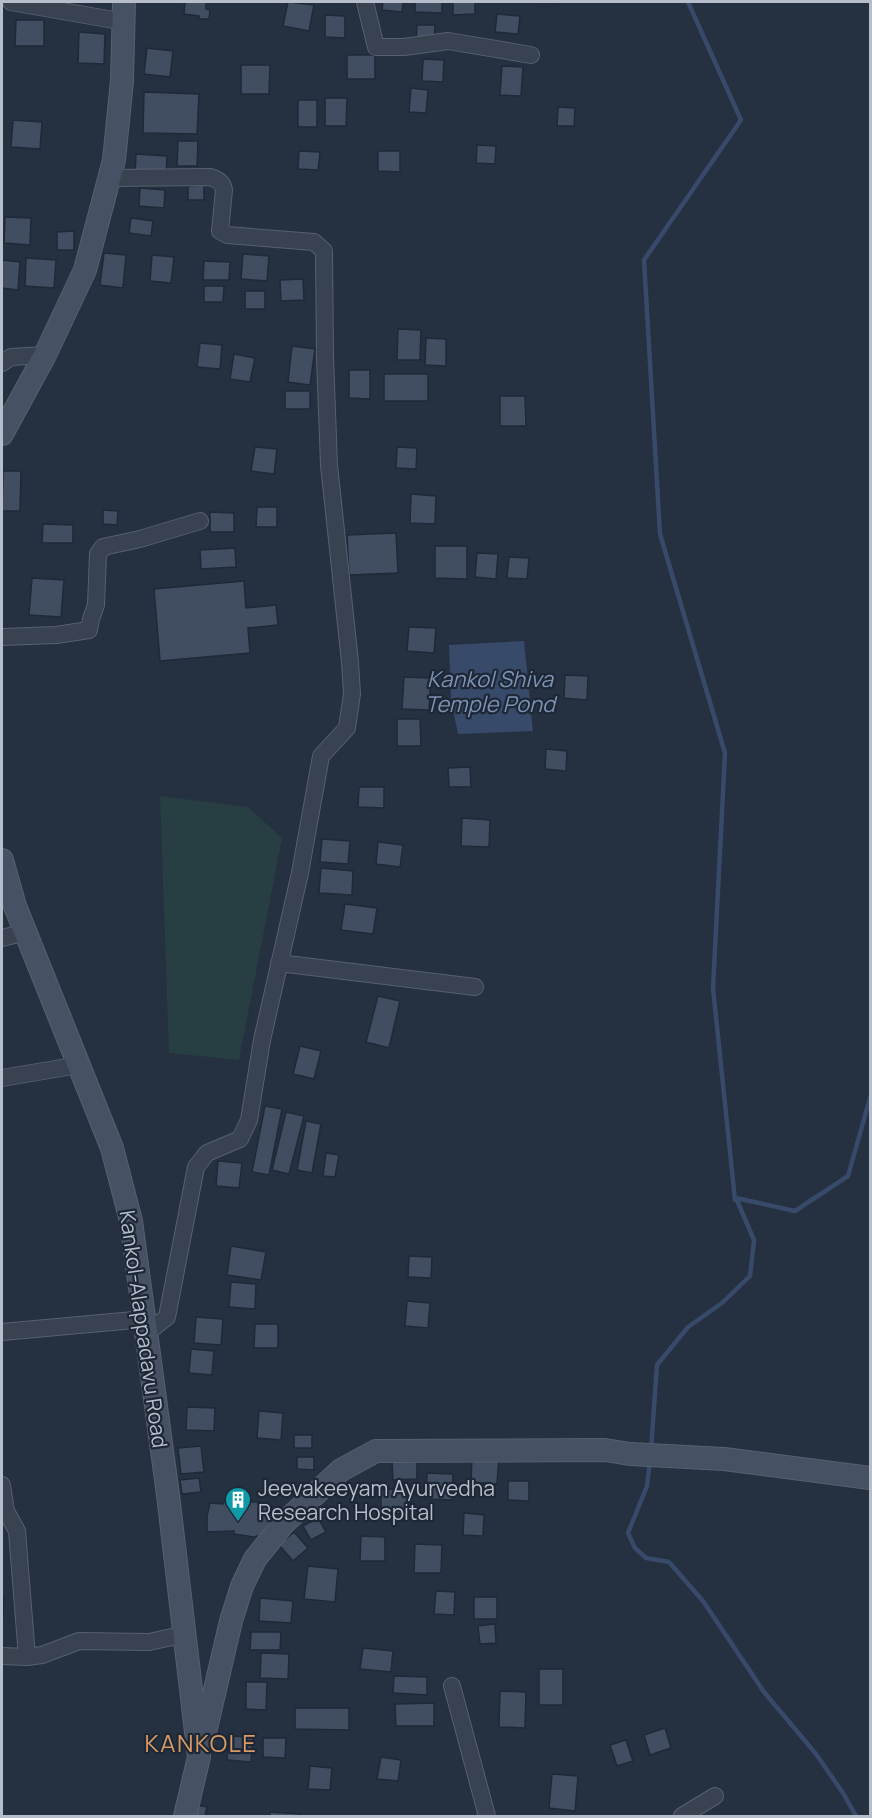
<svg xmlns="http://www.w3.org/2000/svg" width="872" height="1818" font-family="Manrope,sans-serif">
<rect width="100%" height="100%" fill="#253041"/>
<path fill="#273e42" d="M160,796L248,807L282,838L239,1060L169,1053Z"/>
<path fill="#384a69" d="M524,641L533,731L458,734L451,700L449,645Z"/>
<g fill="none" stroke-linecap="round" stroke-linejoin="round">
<path stroke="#384a69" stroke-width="4.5" d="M688,2L741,120L644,260L660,534L725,753L713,988L735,1200
M736,1198L795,1211L848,1176L870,1098
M651,1450L657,1365L688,1327L722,1303L750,1276L754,1240L736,1198
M650,1461L647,1486L628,1533L635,1548L646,1558L669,1562L703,1601L764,1692L816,1754L843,1793L856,1816"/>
</g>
<path fill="#414d61" stroke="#202938" stroke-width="1.5" d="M185,2H206V9L210,10L209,19H199V16L184,14Z
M288,2L314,5L309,31L283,26Z
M383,2H403L402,12L382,10Z
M415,2H442V13L415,12Z
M453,2H475V14L453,15Z
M539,2H559V4H539Z
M497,14L520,16L518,34L495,32Z
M325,15L345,16V38L325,37Z
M16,20H44V46H15Z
M417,25H435L434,42H416Z
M79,32L105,34L104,64L78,63Z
M147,48L173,51L170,77L144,74Z
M347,55H375V79H347Z
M423,59L444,60L443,82L422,81Z
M241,65H270L269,94H241Z
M502,66L523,67L521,96L500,95Z
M411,88L428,90L426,113L409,112Z
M144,92L199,94L197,134L143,133Z
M325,98H347L346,126H325Z
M298,100H317V127H298Z
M558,107L575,108L574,126H557Z
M13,120L42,122L40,149L11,147Z
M178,141H198L197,166H177Z
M477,145L496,146L495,164L476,163Z
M299,151L320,152L318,170L298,169Z
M378,151H400V172L378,171Z
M136,154L167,156L166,175L135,174Z
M204,185V200H188V186Z
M140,188L165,190L164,208L139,206Z
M5,217L31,218L30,245L4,243Z
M131,218L153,221L151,236L129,233Z
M74,231V250H57V232Z
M104,253L126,255L123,288L100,285Z
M243,254L269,256L267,281L241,279Z
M152,255L174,257L171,283L150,281Z
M26,258L56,260L54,288L25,286Z
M2,260L20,262L18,290L2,288Z
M204,261L230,262L229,280H203Z
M303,279L304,300L281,301L280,280Z
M204,286H224L223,302H204Z
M245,291H265V309H245Z
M398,329L421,330L420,360H397Z
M426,338L446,339V366L425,365Z
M200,343L222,345L220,369L197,367Z
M292,346L315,349L310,385L288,382Z
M234,354L255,358L250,382L230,379Z
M349,370H370V399L349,398Z
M384,374H428V401H384Z
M285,391H310V409H285Z
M500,396H525L526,426H500Z
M255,447L277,449L274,474L251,471Z
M397,447L417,448L416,469L396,468Z
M3,471H21L20,511H2Z
M411,494L436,496L435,524L410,523Z
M257,507H277V527H256Z
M103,510L118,511L117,525L103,524Z
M210,512L234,513V532H210Z
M43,524L73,525V543H42Z
M396,533L398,573L349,575L347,535Z
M435,546H467V579L435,578Z
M235,548L236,567L201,569L200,550Z
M477,553L498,554L496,579L475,577Z
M509,557L529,558L527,579L507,578Z
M32,578L64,580L61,617L29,615Z
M244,581L246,608L276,605L278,625L248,628L250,653L160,661L154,589Z
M409,627L436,628L434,653L407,651Z
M565,675L588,676L587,700L564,698Z
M404,677L431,678L429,710L402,709Z
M397,719H420L421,746H397Z
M546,749L567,751L566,771L545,769Z
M470,767L471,787H449L448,768Z
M359,787H384V808L358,807Z
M462,818L490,820L489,847L461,846Z
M322,839L350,841L348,864L320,862Z
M378,842L403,845L400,867L376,864Z
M321,868L353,871L352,895L319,893Z
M345,904L377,908L373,934L341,930Z
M378,996L400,1001L389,1048L366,1042Z
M300,1046L321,1051L314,1079L293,1074Z
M265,1106L282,1109L269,1175L252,1172Z
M286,1112L304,1116L289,1174L272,1170Z
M306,1121L321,1124L312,1173L297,1170Z
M326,1153L339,1155L335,1177L323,1176Z
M218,1161L242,1163L239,1188L216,1186Z
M231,1246L266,1252L261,1280L227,1275Z
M409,1256L432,1257L431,1278L408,1277Z
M231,1282L256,1284L255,1309L229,1307Z
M407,1301L430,1303L428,1328L405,1326Z
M196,1317L223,1319L221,1345L194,1343Z
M255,1324H278V1348H254Z
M191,1349L214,1351L212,1375L189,1373Z
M187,1407L215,1408L214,1431L186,1430Z
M259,1411L283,1413L281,1440L257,1438Z
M294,1435H312V1448H294Z
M201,1446L204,1472L181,1474L178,1448Z
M472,1455L499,1456L497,1484L471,1482Z
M297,1457H314V1470L297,1469Z
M392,1459H417V1479L393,1480Z
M427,1473L453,1474L452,1500L426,1499Z
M199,1478L201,1492L182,1494L180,1480Z
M508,1481H529V1501L508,1500Z
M381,1489L408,1490L407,1514L381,1513Z
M225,1501L258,1502L266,1505L276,1513L261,1535L254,1537L234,1534V1531L207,1532V1516L210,1503L223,1504Z
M464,1513L484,1515L483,1536L463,1535Z
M318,1518L326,1532L311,1540L303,1526Z
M294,1532L308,1548L293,1561L279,1545Z
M361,1536L385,1537V1561H360Z
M415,1544L442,1545L441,1573H414Z
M308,1566L338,1569L335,1602L304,1599Z
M436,1591L455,1592L454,1615L434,1614Z
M2,1596H4L2,1627Z
M474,1597H497V1619H474Z
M260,1598L293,1601L291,1623L259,1621Z
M495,1624L496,1643L480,1644L478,1626Z
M251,1632H281L280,1650H250Z
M363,1648L393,1651L391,1672L360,1669Z
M261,1653L289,1654L288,1679L260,1678Z
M539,1669H563V1705H539Z
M394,1676L427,1677V1695L393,1693Z
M246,1682H267L266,1710L246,1709Z
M500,1691L526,1692L525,1728L499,1727Z
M434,1703V1726H396L395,1704Z
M295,1708H349V1730L295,1729Z
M665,1728L671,1748L650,1755L644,1735Z
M229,1736L253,1737L251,1762L227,1760Z
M263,1738H286L285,1758L263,1757Z
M626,1740L633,1761L617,1766L610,1745Z
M381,1757L401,1760L398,1781L377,1779Z
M310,1766L332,1768L330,1790L308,1789Z
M552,1774L578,1776L575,1811L549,1808Z
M196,1805L207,1807L205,1816H194Z
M270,1812L300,1814V1816H270Z"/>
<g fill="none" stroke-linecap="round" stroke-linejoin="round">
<defs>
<path id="street" d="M11,2L125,22
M365,2L376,47H404L448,41L531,55
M109,178L210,177C217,179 223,182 224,190L220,231L227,235L314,242L324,251L325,357L329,465L350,662L352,694L347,728L321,756L300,873L262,1040L249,1120L240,1139L207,1153L196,1167L167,1317L147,1333
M2,363L11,357L45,355
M2,637L56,635L89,630L91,619L96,605L98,554L103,547L140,539L200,521
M2,938L26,932
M279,963L475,987
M2,1078L79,1065
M2,1332L145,1319
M2,1485L6,1511L17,1531L27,1657
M2,1656L27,1657L42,1655L79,1641L149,1642L186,1634
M452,1686L487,1816
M682,1816L715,1796"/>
<path id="secondary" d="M2,434L45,355L85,270L114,160L122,81L124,2
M2,860L15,906L112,1148L131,1221L168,1495L199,1757L185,1816
M203,1741L231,1621L242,1586L255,1559L284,1523L341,1470L376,1451L605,1450L630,1454L724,1459L870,1478"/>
</defs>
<use href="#street" stroke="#57606e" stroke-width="18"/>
<use href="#secondary" stroke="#57606e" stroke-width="24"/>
<use href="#street" stroke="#394251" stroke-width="16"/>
<use href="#secondary" stroke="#475164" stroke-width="22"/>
</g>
<defs>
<symbol id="building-pin" viewBox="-11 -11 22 30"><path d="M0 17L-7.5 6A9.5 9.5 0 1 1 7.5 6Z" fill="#0f9aa8" stroke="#1e2736"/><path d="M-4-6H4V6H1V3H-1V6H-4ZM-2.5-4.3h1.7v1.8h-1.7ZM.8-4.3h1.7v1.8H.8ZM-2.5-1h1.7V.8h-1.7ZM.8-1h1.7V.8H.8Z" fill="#fff"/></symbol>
</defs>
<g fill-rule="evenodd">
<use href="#building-pin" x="223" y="1485" width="30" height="40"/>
</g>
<g text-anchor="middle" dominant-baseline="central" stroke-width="4.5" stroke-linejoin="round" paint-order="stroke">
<g font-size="21" fill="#b6bdcb" stroke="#1e2736">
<text transform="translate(144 1329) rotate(82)">Kankol-Alappadavu Road</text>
</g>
<g font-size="21" fill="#b6bdcb" stroke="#1e2736" text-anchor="start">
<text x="258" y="1488">Jeevakeeyam Ayurvedha<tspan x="258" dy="24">Research Hospital</tspan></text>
</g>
<g font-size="22" font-style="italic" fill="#7c92b3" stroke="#1e2736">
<text x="490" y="679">Kankol Shiva<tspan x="490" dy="25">Temple Pond</tspan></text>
</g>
<g font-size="24" letter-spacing="1.5" fill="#d89a64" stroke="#1e2736">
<text x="201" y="1742">KANKOLE</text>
</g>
</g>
<rect width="872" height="1818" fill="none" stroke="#b6bdcb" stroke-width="6"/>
</svg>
